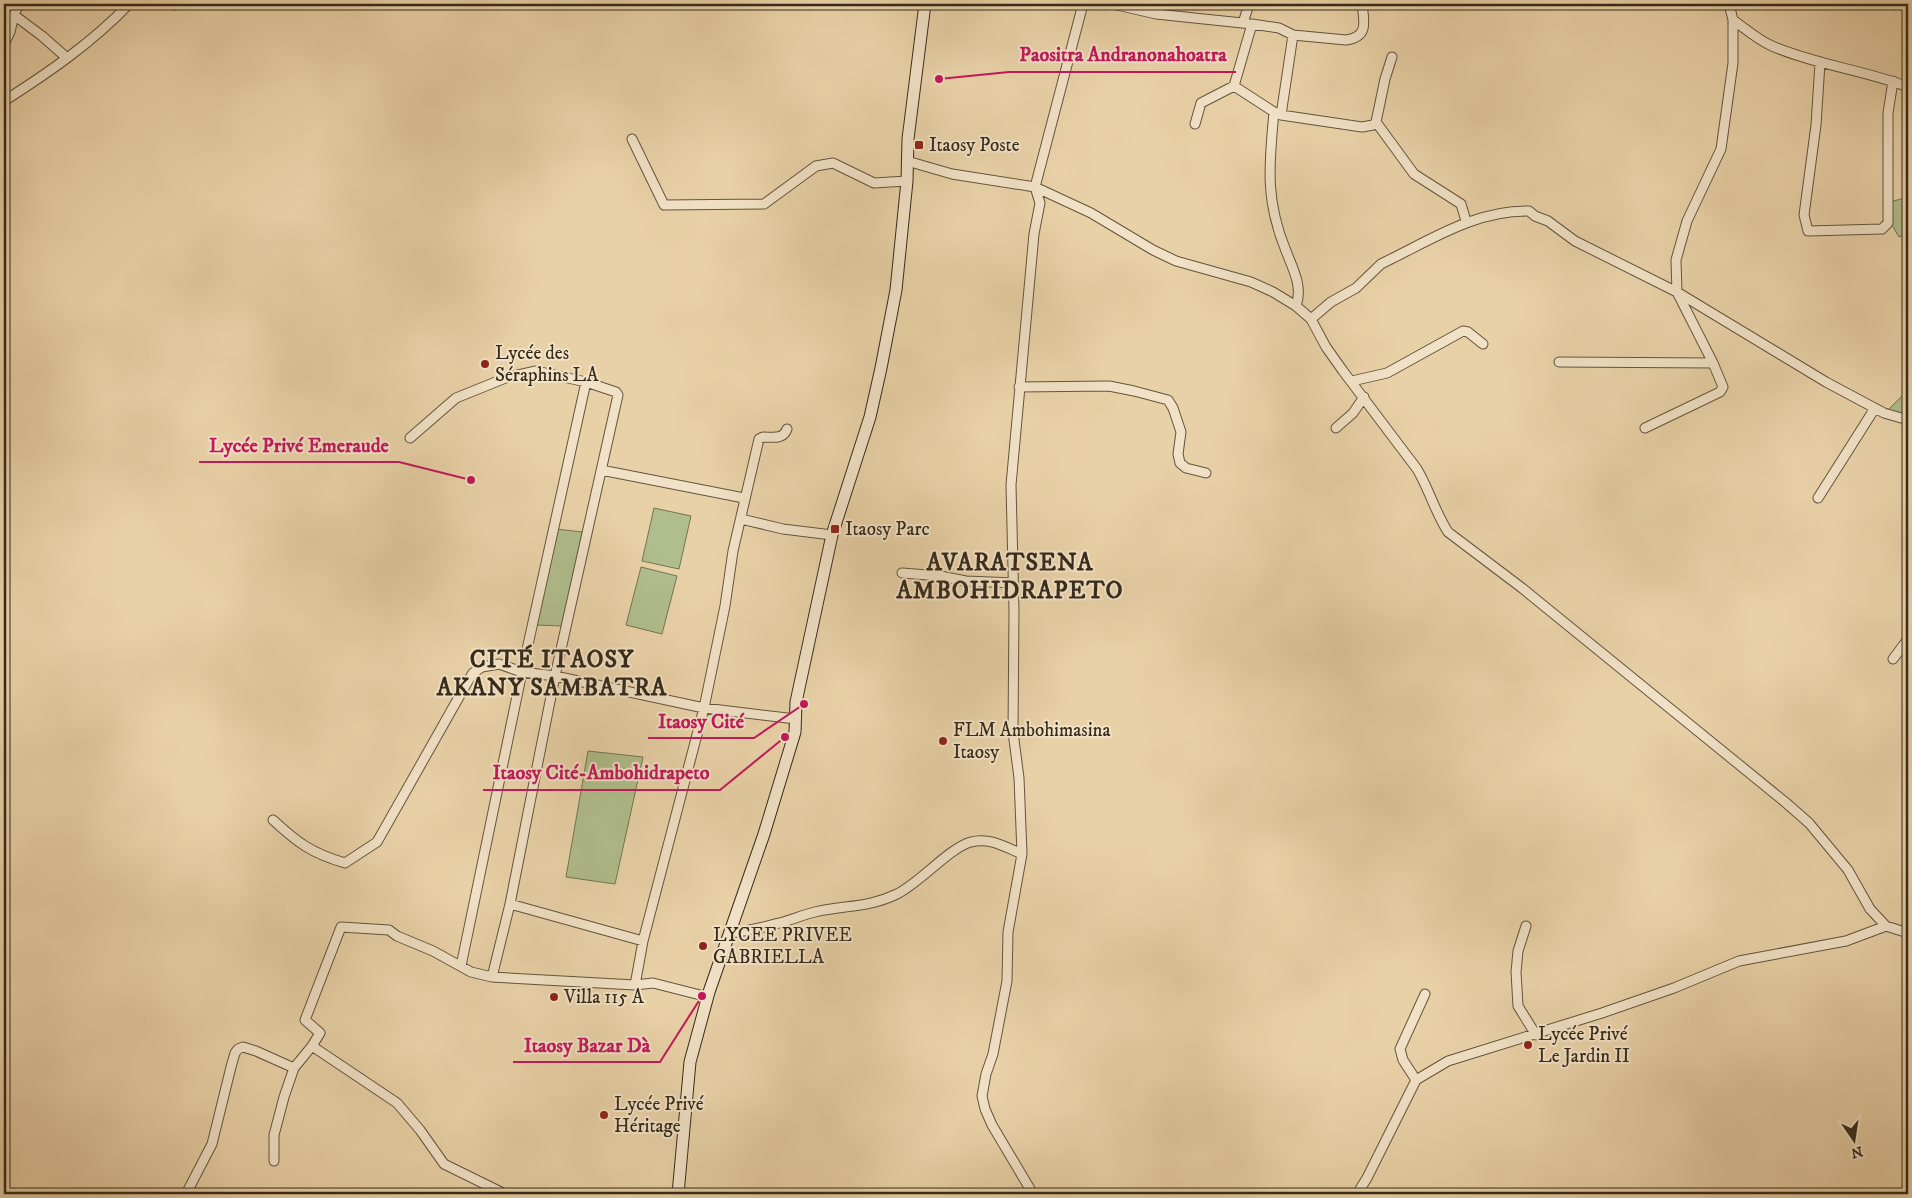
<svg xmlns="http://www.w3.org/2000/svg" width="1912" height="1198" font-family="'IM FELL DW Pica',serif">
<rect width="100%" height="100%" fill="#e9d1a7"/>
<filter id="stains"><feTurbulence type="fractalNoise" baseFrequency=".004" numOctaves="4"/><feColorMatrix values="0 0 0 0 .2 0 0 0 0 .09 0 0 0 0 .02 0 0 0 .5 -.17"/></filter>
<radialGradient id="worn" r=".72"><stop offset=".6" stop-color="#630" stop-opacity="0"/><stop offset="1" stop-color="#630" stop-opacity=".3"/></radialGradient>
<path fill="#b0bd8c" stroke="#737453" d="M1908,197V234L1899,237L1883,210L1890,202Z
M1908,390V417L1888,410Z
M654,508L691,516L679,569L642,561Z
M556,529L582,532L570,602L564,626L535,625Z
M641,567L677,576L662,634L626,625Z
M588,751L643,757L615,884L566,877Z"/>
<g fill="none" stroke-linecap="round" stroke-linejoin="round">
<defs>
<path id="street" d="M19,4L14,15L42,36L67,58
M173,4L175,5
M1113,4L1156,14L1252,24L1279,28L1293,35L1346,40C1369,37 1364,21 1362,4
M1729,4L1733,20V63L1721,149L1687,221L1676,260L1677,292L1826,382L1884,413L1908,420
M1733,20C1746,29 1758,40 1772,46C1816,65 1864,70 1908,87
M1243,23L1249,4
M4,44L10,32L14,15
M1820,63L1816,125L1804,215L1808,231L1882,229L1888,223V113L1893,81
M1234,86L1274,112
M4,101C48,73 93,42 129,4
M1281,115L1293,35
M1376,122L1385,79L1392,57
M1195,124L1201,103L1234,86L1252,24
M632,139L664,205L764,204L816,166L833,163L874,183L907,181
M907,161L952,174L1035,187L1091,213L1153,250L1176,261L1251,282L1273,292L1296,306L1311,319L1326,347L1343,371L1417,469C1429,489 1435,512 1448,532L1522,588L1785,802L1809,823L1848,870L1870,909L1886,926L1908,933
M1296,306C1303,287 1293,269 1286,251C1265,200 1269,165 1274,112L1281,115L1362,127L1373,125L1376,122L1414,174L1461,204L1466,221
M1311,319L1331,302L1356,288L1381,264L1393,258C1437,236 1479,210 1529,211L1535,216L1548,221L1575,241L1677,292L1713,363L1559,362
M1352,381L1387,373L1463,331L1468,332L1483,344
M1019,387L1109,386L1134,391L1168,400L1173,408L1181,432L1178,454L1180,463L1186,468L1206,473
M1336,428L1353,413L1364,397
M1645,428L1720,392L1723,387L1713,363
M410,438L456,398L508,377L536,371L586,382L616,392L618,395L555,676L510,904L492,977
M601,470L744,498
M1818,498L1875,408
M741,519L783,529L832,535
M902,573L940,576L966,581L1014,583
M1893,659L1908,639
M273,820C298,843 311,853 345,863L377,842L468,681L473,673L482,667L499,664L522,672L555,676L704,708L796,719
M510,904L643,941
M1526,926L1518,951L1516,972L1518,1006L1536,1035
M731,933C746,931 761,928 775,924C789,921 802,915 815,912C845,905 868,908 897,894C921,882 949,848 971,842C990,837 1005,847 1022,854
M461,966L522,672L586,382
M635,985L643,941L704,708L725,606L733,551L759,439L763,437C773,437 783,440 787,429
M312,1046L397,1103L420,1130L444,1164L505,1194
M1416,1080L1403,1060L1400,1049L1425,994
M274,1161V1135L284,1097L294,1068L312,1046L320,1033L305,1020L341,927L389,930L397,936L433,951L471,972L492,977L635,985L653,983L708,997
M186,1194L212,1144L231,1067L235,1053L238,1049L243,1047L256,1051L294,1068
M1033,1194L992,1125L985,1109L982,1096L986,1074L993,1054L1007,981L1008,932L1022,854L1019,778L1013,732L1014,610L1011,485L1034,234L1040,203L1035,187L1083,4
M1357,1194L1367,1178L1416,1080L1448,1061L1602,1013L1674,988L1739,961L1846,941L1886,926"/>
<path id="secondary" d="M678,1194L690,1062L709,992L764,834L795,732L796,702L832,535L870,417L881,368L896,290L907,181L908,139L925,4"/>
</defs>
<use href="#street" stroke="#63543d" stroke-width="11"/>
<use href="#secondary" stroke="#362a1a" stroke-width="13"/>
<use href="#street" stroke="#f1e1c6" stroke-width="9"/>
<use href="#secondary" stroke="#f1e1c6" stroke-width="11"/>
</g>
<g fill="#8f2418" stroke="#f1e1c6" stroke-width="2">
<rect x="914" y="140" width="10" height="10" rx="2.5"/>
<circle cx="485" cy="364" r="5"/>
<rect x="830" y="524" width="10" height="10" rx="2.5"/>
<circle cx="943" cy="741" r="5"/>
<circle cx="703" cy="946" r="5"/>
<circle cx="554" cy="997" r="5"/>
<circle cx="1528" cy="1045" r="5"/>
<circle cx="604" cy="1115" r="5"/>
</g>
<g text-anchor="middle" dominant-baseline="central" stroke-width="4" stroke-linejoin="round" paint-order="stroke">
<g font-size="19" fill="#362a1a" stroke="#f1e1c6" text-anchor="start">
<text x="929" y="145">Itaosy Poste</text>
<text x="495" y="353">Lycée des<tspan x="495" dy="22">Séraphins LA</tspan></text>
<text x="845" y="529">Itaosy Parc</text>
<text x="953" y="730">FLM Ambohimasina<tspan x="953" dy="22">Itaosy</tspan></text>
<text x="713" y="935">LYCEE PRIVEE<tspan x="713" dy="22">GABRIELLA</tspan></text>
<text x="564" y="997">Villa 115 A</text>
<text x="1538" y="1034">Lycée Privé<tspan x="1538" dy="22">Le Jardin II</tspan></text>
<text x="614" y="1104">Lycée Privé<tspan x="614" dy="22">Héritage</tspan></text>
</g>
<g font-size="24" font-weight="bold" letter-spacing="1" fill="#362a1a" stroke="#f1e1c6">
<text x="1010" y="563">AVARATSENA<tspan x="1010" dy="28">AMBOHIDRAPETO</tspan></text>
<text x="552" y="660">CITÉ ITAOSY<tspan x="552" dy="28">AKANY SAMBATRA</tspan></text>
</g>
</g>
<path fill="none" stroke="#c2185b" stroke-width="2" d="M939 79L1009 72H1236M471 480L399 462H199M804 704L754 738H648M785 737L720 790H483M702 996L660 1062H513"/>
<g fill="#c2185b" stroke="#f1e1c6" stroke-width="2">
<circle cx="939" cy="79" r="5"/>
<circle cx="471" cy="480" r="5"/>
<circle cx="804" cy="704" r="5"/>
<circle cx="785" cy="737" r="5"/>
<circle cx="702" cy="996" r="5"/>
</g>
<g font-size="20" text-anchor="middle" font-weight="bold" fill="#c2185b" stroke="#f1e1c6" stroke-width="4" stroke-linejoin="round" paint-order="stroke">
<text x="1123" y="61">Paositra Andranonahoatra</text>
<text x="299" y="452">Lycée Privé Emeraude</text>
<text x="701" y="728">Itaosy Cité</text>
<text x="601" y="779">Itaosy Cité-Ambohidrapeto</text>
<text x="587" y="1052">Itaosy Bazar Dà</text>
</g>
<rect width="1912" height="1198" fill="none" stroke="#e9d1a7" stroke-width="20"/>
<rect x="5" y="5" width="1902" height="1188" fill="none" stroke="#362a1a" stroke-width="2.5"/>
<rect x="10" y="10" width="1892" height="1178" fill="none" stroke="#362a1a"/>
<g transform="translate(1854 1140) rotate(167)" stroke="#f1e1c6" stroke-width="4" paint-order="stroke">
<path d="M0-4L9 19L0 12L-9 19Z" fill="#362a1a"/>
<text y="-8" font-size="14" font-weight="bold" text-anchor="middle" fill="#362a1a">N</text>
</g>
<rect width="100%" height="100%" filter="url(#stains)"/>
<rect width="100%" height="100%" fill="url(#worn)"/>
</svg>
